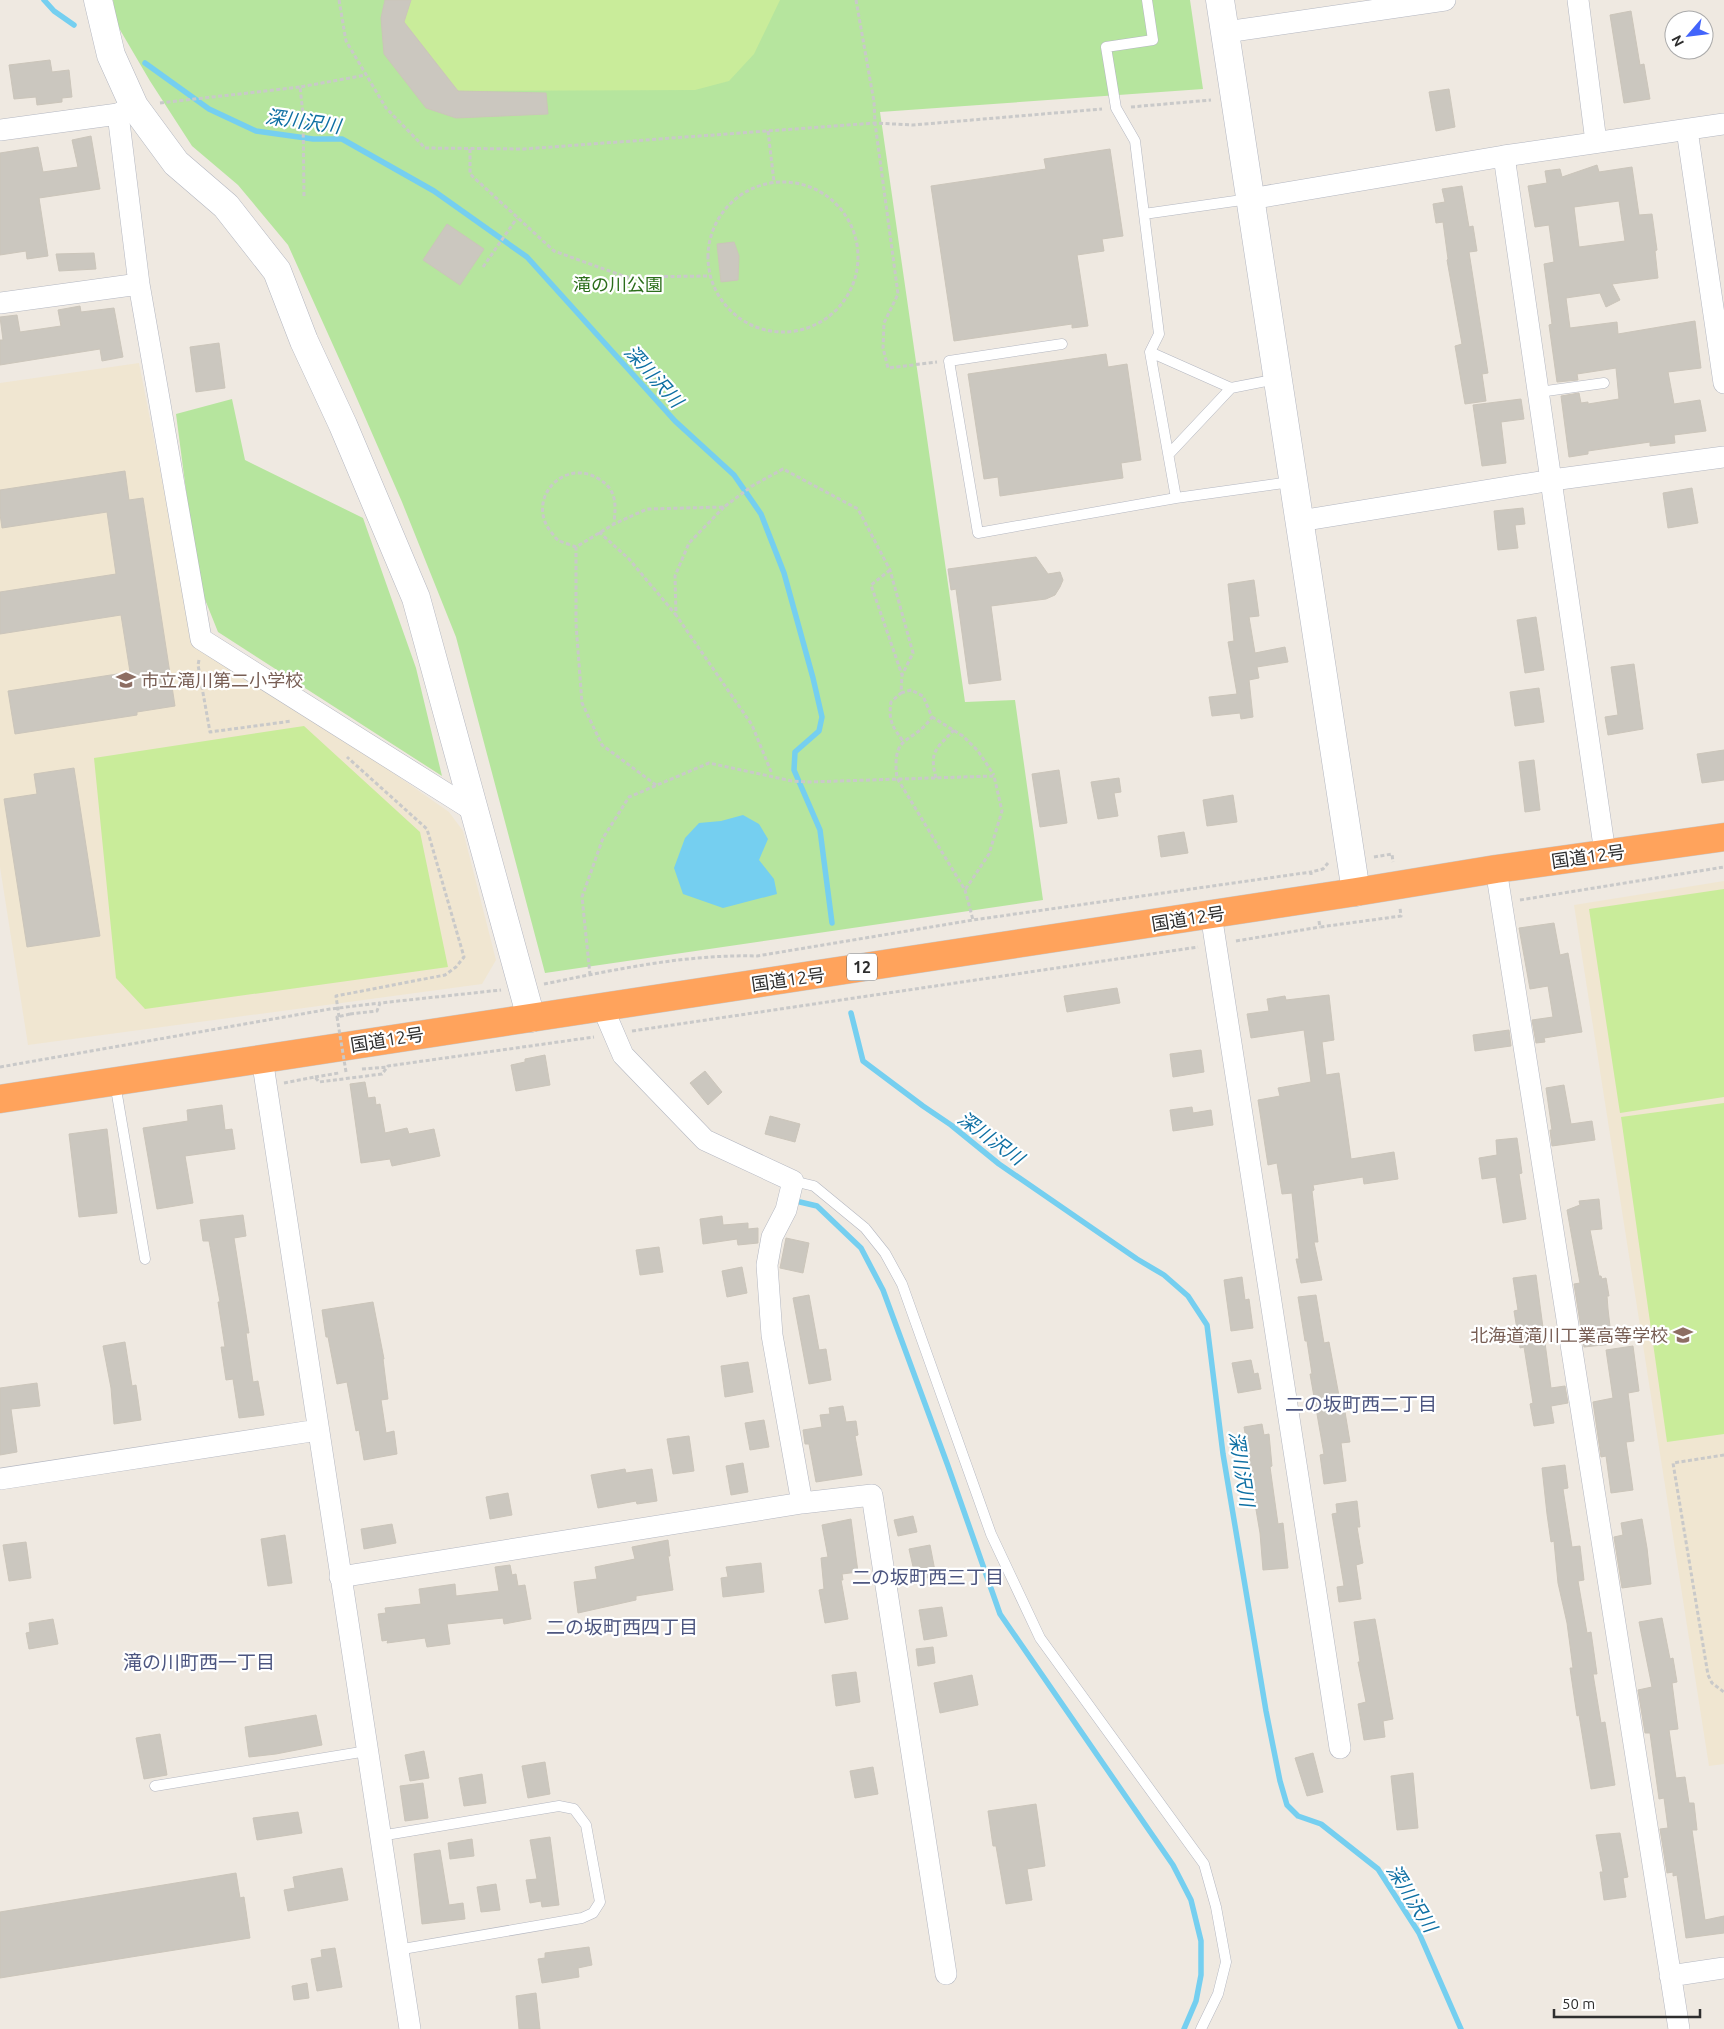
<svg xmlns="http://www.w3.org/2000/svg" width="1724" height="2029" font-family="Ubuntu,'Noto Sans JP',sans-serif">
<rect width="100%" height="100%" fill="#efe9e1"/>
<path fill="#f0e6d1" d="M139,363L195,647L309,714L449,812L463,831L496,960L482,984L28,1045L0,867V383Z
M1724,881V1764L1709,1766L1574,905Z"/>
<path fill="#b6e59e" d="M113,0H1190L1203,89L880,112L965,702L1015,700L1043,900L545,973L456,637L402,502L351,385L288,245L238,185L192,146L150,81L116,23Z
M232,399L245,460L363,518L416,668L442,776L218,632L198,582L176,414Z"/>
<path fill="#c9ec9a" d="M404,0H780L754,54L729,81L695,90L451,91L398,25Z
M304,726L420,832L448,967L145,1009L116,978L94,758Z
M1724,889V1097L1620,1113L1589,909Z
M1724,1103V1434L1667,1442L1621,1117Z"/>
<path fill="#75cff0" d="M743,815L759,824L768,839L759,860L774,879L777,894L723,908L683,894L674,868L685,838L699,823L721,821Z"/>
<g fill="none" stroke-linecap="round" stroke-linejoin="round">
<path stroke="#75cff0" stroke-width="5.5" d="M44,0L54,11L74,25
M145,63L209,109L256,131L313,139H342L434,191L527,257L675,421L734,475L761,514L784,573L813,678L822,717L819,731L795,752L794,770L820,830L832,923
M851,1013L863,1061L923,1106L951,1125L999,1164L1137,1259L1164,1275L1188,1296L1207,1325L1223,1454L1266,1711L1280,1781L1287,1805L1298,1816L1321,1824L1378,1869L1419,1933L1461,2029
M800,1202L817,1206L861,1248L883,1290L948,1466L1000,1614L1173,1865L1191,1900L1201,1941V1975L1196,2001L1184,2029"/>
</g>
<path fill="#cbc7bf" stroke="#cbc5ba" fill-rule="evenodd" d="M385,0H411L404,22L458,91L546,93L548,114L456,118L426,108L384,54L381,18Z
M1631,11L1640,65L1644,64L1650,99L1624,103L1610,15Z
M50,60L52,72L69,70L72,97L62,98V102L37,105L36,97L14,99L9,65Z
M1449,89L1455,127L1436,131L1429,92Z
M91,136L100,189L39,198L48,256L27,259L26,251L0,255V153L38,147L43,172L78,167L72,140Z
M1110,149L1123,236L1102,239L1104,251L1077,255L1088,326L1072,328V324L954,341L931,186L1046,169L1044,159Z
M1597,165L1599,172L1632,167L1639,215L1652,214L1657,250L1655,251L1658,278L1612,284L1620,300L1606,307L1600,293L1566,298L1570,328L1617,322L1618,334L1695,321L1701,368L1668,372L1674,404L1700,400L1706,431L1674,435L1675,443L1650,446V442L1588,451V454L1569,457L1561,396L1579,393L1581,403L1588,402V404L1619,399L1616,368L1577,374L1578,380L1557,382L1549,325L1552,324L1544,264L1554,262L1549,225L1535,227L1528,186L1547,183L1545,171L1560,169L1562,177ZM1619,201L1625,241L1579,247L1574,207Z
M1462,186L1469,227L1473,226L1477,251L1469,252L1488,373L1482,374L1486,401L1465,404L1455,346L1462,344L1447,260L1448,259L1443,222L1436,223L1433,204L1445,202L1442,189Z
M447,224L484,249L460,285L423,260Z
M734,242L739,256L738,280L721,282L717,244Z
M94,253L96,269L59,271L56,254Z
M80,306L81,312L114,308L123,357L102,361L100,349L0,365V340H3L0,317L17,315L20,332L61,326L58,310Z
M219,343L225,388L196,392L190,347Z
M1106,354L1108,367L1127,364L1141,460L1121,463L1123,478L1000,496L998,477L984,479L968,374Z
M1521,399L1524,419L1501,422L1506,463L1482,466L1473,405Z
M125,471L129,500L143,498L175,706L137,712V715L15,734L8,691L130,672L121,615L0,634V592L116,574L107,512L2,528L0,514V490Z
M1692,488L1698,523L1668,528L1663,493Z
M1523,508L1525,524L1515,525L1518,548L1498,550L1494,511Z
M1036,557L1048,574L1060,572L1063,580L1060,587L1055,595L1046,599L991,606L1001,680L969,684L956,589L951,590L948,569Z
M1254,580L1259,616L1249,617L1255,653L1285,647L1288,662L1257,667L1259,678L1249,680L1253,717L1241,719L1240,713L1212,716L1209,697L1237,694L1228,642L1234,641L1228,584Z
M1536,617L1544,670L1525,673L1517,620Z
M1634,664L1643,729L1608,735L1605,717L1618,715L1611,667Z
M1539,688L1544,722L1515,726L1510,692Z
M1724,750V780L1702,783L1697,754Z
M1534,760L1540,810L1525,812L1519,762Z
M74,768L100,936L27,947L4,799L37,794L34,774Z
M1059,770L1067,823L1040,827L1032,774Z
M1119,778L1121,792L1114,793L1118,816L1098,819L1091,782Z
M1233,795L1237,822L1207,826L1203,800Z
M1184,832L1188,853L1161,857L1158,836Z
M1554,923L1560,955L1568,953L1582,1032L1544,1038L1545,1042L1536,1043L1532,1020L1553,1017L1548,986L1530,989L1519,928Z
M1117,988L1120,1003L1067,1012L1064,996Z
M1329,995L1334,1040L1322,1042L1326,1075L1339,1073L1351,1159L1394,1152L1398,1179L1364,1184L1363,1177L1313,1185L1314,1190L1312,1191L1318,1242H1314L1322,1280L1301,1283L1296,1259H1299L1292,1193L1282,1194L1277,1163L1268,1165L1258,1100L1280,1096L1278,1088L1311,1082L1304,1030L1251,1038L1247,1014L1269,1011L1267,999L1285,996L1286,1000Z
M1509,1030L1511,1046L1475,1051L1473,1035Z
M1201,1050L1204,1072L1173,1077L1170,1054Z
M545,1055L550,1085L516,1091L511,1065L525,1062V1059Z
M705,1071L722,1092L708,1105L690,1083Z
M365,1082L368,1098L375,1097L376,1105L380,1104L385,1133L407,1128L409,1134L434,1129L440,1156L392,1166L390,1159L361,1163L350,1084Z
M1564,1085L1571,1124L1592,1121L1595,1140L1552,1146L1550,1130H1552L1546,1088Z
M222,1105L225,1130L232,1129L235,1149L185,1156L193,1203L157,1209L143,1128L188,1121L187,1110Z
M1192,1107L1193,1113L1211,1110L1213,1125L1173,1131L1170,1110Z
M770,1116L800,1124L795,1142L765,1134Z
M107,1129L117,1213L79,1217L69,1134Z
M1517,1138L1522,1173L1519,1174L1526,1219L1503,1223L1496,1177L1482,1179L1479,1158L1497,1155L1496,1140Z
M1599,1199L1602,1229L1590,1230L1599,1276H1601L1602,1279L1606,1278L1609,1296H1607L1608,1309L1612,1344L1584,1347L1574,1284L1580,1283L1567,1210L1580,1205L1579,1201Z
M243,1215L246,1236L234,1238L249,1333H246L253,1382L258,1381L264,1415L239,1418L233,1379L226,1380L221,1347H225L218,1302H220L209,1241H203L200,1220Z
M722,1216L723,1225L748,1223V1229L758,1228V1243L738,1245L737,1239L703,1244L700,1219Z
M786,1238L809,1243L803,1273L780,1268Z
M659,1247L663,1272L640,1275L636,1250Z
M742,1267L747,1293L727,1297L722,1271Z
M1536,1275L1551,1388L1565,1386L1568,1403L1551,1406L1554,1423L1534,1426L1530,1404L1533,1403L1524,1347L1520,1348L1514,1311L1518,1310L1513,1278Z
M1242,1277L1245,1300L1249,1299L1253,1328L1231,1331L1224,1280Z
M809,1295L819,1350L826,1349L831,1380L809,1384L793,1298Z
M1316,1295L1324,1343L1329,1342L1342,1412H1345L1350,1442L1341,1443L1346,1481L1324,1484L1320,1455L1324,1454L1310,1374H1312L1307,1341H1305L1298,1297Z
M373,1302L384,1359H383L388,1399L381,1400L386,1433L394,1431L397,1454L364,1460L359,1430L356,1431L347,1382L337,1384L328,1337H326L322,1310Z
M125,1342L132,1386L136,1385L141,1420L114,1424L111,1388L103,1346Z
M1633,1346L1639,1391L1628,1393L1634,1441L1626,1442L1633,1490L1611,1493L1606,1456L1601,1457L1593,1402L1613,1398L1606,1350Z
M1251,1360L1254,1374L1258,1373L1261,1389L1238,1393L1232,1363Z
M748,1362L753,1392L725,1397L721,1366Z
M37,1383L40,1406L11,1409L17,1452L0,1455V1388Z
M843,1406L846,1422L856,1421L858,1435L855,1436L862,1475L816,1482L809,1444H805L803,1430L822,1427L820,1415L830,1414L829,1408Z
M764,1420L769,1447L750,1450L745,1423Z
M1262,1424L1264,1435L1269,1434L1272,1466L1270,1467L1278,1524L1283,1523L1288,1568L1263,1570L1260,1533L1248,1463L1250,1462L1244,1427Z
M689,1436L694,1471L673,1474L667,1439Z
M743,1463L748,1492L731,1495L726,1466Z
M1565,1465L1568,1488L1563,1489L1572,1547L1580,1546L1584,1580L1578,1581L1587,1633L1591,1632L1597,1674H1593L1601,1723L1605,1722L1615,1785L1591,1789L1579,1715L1577,1716L1570,1668H1573L1567,1623L1558,1583L1554,1541L1551,1542L1547,1514L1542,1468Z
M625,1469L626,1473L652,1469L657,1501L637,1504L636,1501L598,1508L591,1475Z
M508,1493L512,1515L490,1519L486,1497Z
M1357,1501L1360,1527H1357L1363,1563L1356,1565L1361,1599L1339,1602L1337,1587L1344,1586L1332,1514L1337,1513L1336,1504Z
M913,1516L917,1532L898,1536L894,1520Z
M851,1519L858,1572L842,1574L843,1580H841L848,1619L825,1623L819,1590L824,1589L821,1558L828,1557L822,1525Z
M1642,1519L1647,1548L1651,1584L1622,1588L1614,1537L1623,1535L1621,1523Z
M392,1524L396,1543L364,1549L361,1529Z
M285,1535L292,1583L268,1586L261,1539Z
M668,1540L670,1556H668L673,1590L636,1596V1600L578,1613L574,1582L597,1579L595,1567L635,1559L632,1547Z
M26,1542L31,1578L9,1581L3,1545Z
M930,1545L936,1576L916,1580L909,1549Z
M761,1563L764,1592L723,1597L721,1578L728,1577L726,1567Z
M510,1565L512,1575L516,1574L518,1586L525,1585L531,1619L504,1624L503,1618L447,1624L450,1644L427,1647L425,1638L387,1643L388,1640L382,1641L378,1614L386,1613L385,1608L421,1604L419,1589L455,1584L456,1596L499,1591L495,1567Z
M942,1607L947,1636L924,1640L919,1610Z
M1662,1618L1670,1659L1673,1658L1677,1682L1672,1683L1678,1729L1669,1730L1676,1778L1685,1777L1689,1803H1694L1697,1830H1692L1705,1920L1724,1916V1933L1686,1938L1677,1875L1673,1876V1872L1667,1873L1660,1829L1668,1828L1664,1798L1659,1799L1650,1733H1645L1638,1690L1652,1687L1639,1622Z
M53,1619L58,1644L29,1649L26,1633L30,1632L29,1623Z
M1375,1619L1393,1719L1383,1721L1385,1737L1364,1740L1358,1704L1366,1702L1358,1662H1360L1354,1622Z
M933,1647L935,1663L918,1666L916,1649Z
M856,1672L860,1702L836,1706L832,1675Z
M972,1675L978,1705L940,1713L934,1683Z
M316,1715L322,1745L276,1754L249,1757L245,1727Z
M160,1734L167,1775L144,1779L136,1738Z
M424,1751L429,1778L410,1781L405,1755Z
M1313,1753L1323,1792L1307,1796L1295,1758Z
M545,1762L550,1794L528,1798L522,1766Z
M873,1767L878,1794L855,1798L850,1771Z
M1413,1773L1418,1828L1397,1830L1391,1776Z
M482,1774L486,1803L464,1806L459,1778Z
M423,1783L428,1818L405,1821L400,1786Z
M1036,1804L1045,1866L1027,1869L1032,1900L1006,1904L996,1846H993L988,1811Z
M298,1812L302,1833L257,1840L253,1818Z
M1620,1833L1628,1877L1623,1878L1626,1897L1604,1900L1600,1872H1603L1596,1835Z
M550,1837L559,1905L542,1907L541,1901L530,1903L526,1880L537,1879L530,1840Z
M472,1839L474,1856L450,1859L448,1843Z
M440,1850L449,1905L463,1903L465,1919L422,1924L414,1854Z
M342,1868L348,1900L288,1911L284,1890L295,1888L293,1877Z
M236,1873L240,1898L244,1897L250,1938L0,1978V1912Z
M496,1884L500,1910L481,1912L477,1887Z
M589,1947L592,1965L578,1968L579,1977L542,1983L538,1959L545,1958V1953Z
M335,1948L342,1987L317,1991L311,1959L322,1957L321,1950Z
M307,1983L309,1998L294,2000L292,1986Z
M536,1993L540,2029H519L516,1996Z"/>
<g fill="none" stroke-linecap="round" stroke-linejoin="round">
<defs>
<path id="lane" d="M1144,214L1135,141L1116,108L1106,47L1153,40L1147,0
M1062,344L949,361L978,533L1176,498L1150,352L1159,334L1144,214L1249,199
M1150,352L1231,388
M1539,392L1604,383
M1169,454L1231,388L1277,379
M1176,498L1291,482
M115,1083L145,1259
M793,1181L814,1186L865,1228L885,1253L902,1284L991,1534L1040,1638L1204,1864L1216,1907L1226,1962L1218,1994L1201,2029
M155,1786L367,1751
M380,1836L559,1806L574,1809L586,1825L600,1902L593,1913L582,1918L397,1950"/>
<path id="street" d="M1578,0L1596,142
M1226,32L1445,0
M118,114L139,284L201,639L474,811
M0,130L118,114L130,108
M1687,130L1724,383
M1504,156L1605,853
M1250,199L1504,156L1724,124
M0,303L139,284
M1300,521L1552,480L1724,457
M1496,869L1679,2029
M1211,914L1340,1748
M262,1058L410,2029
M0,1479L318,1430
M802,1503L872,1495L946,1974
M340,1577L802,1503L772,1335L767,1265L772,1237L786,1210L793,1181L705,1140L623,1055L602,1006
M1670,1976L1724,1968"/>
<path id="secondary" d="M98,0L111,55L134,106L176,163L226,206L277,271L304,341L343,425L416,598L531,1018
M1220,0L1356,892"/>
<path id="highway" d="M0,1099L1356,892L1496,869L1724,837"/>
</defs>
<use href="#lane" stroke="#b4b7c1" stroke-width="11"/>
<use href="#street" stroke="#b4b7c1" stroke-width="22"/>
<use href="#secondary" stroke="#b4b7c1" stroke-width="29"/>
<use href="#highway" stroke="#c9c9c9" stroke-width="29"/>
<path stroke="#c9c9c9" stroke-width="3" stroke-dasharray="4 2.5" stroke-linecap="butt" d="M339,0L346,41L386,108L425,148L524,149L875,123L913,125L1102,109
M856,0L874,102L875,123L898,294L884,323L883,348L888,368L937,362
M160,103L300,87
M1131,107L1211,100
M768,131L774,182
M470,149V174L554,251L626,277L710,276
M708 257a75 75 0 1 1 150 0a75 75 0 1 1-150 0Z
M304,196L303,114L300,87L366,75
M483,267L517,218
M724,507L689,543L675,576L676,615L752,725L772,774
M599,532L629,559L676,615
M576,547C571,545 563,543 558,540C555,538 553,534 551,532C525,499 564,457 599,479C617,490 616,504 614,523
M890,570L871,585L902,675L901,693L891,702C888,721 893,727 903,741
M199,660L198,665L210,732L292,721
M901,693L911,690L923,696L932,717C913,745 891,732 897,778L965,890L973,920
M932,717L963,736L978,751L994,775
M936,778C929,751 936,749 954,730
M656,785L602,745L582,703L576,624V547L614,524L647,509L724,507L752,486L783,469L858,509L890,570L913,653L902,675
M1374,857L1392,854L1393,862
M1311,875V872L1323,869L1328,863
M1520,900L1724,867
M1319,921L1320,927L1401,916L1400,908
M1236,941L1320,927
M590,975L582,897L603,838L629,797L709,763L792,781L808,782L994,776L1002,811L989,854L965,890
M544,984C614,970 685,954 757,956L973,920L1311,872
M350,1014L377,1011L380,1003L501,990
M339,1017L336,996L445,975L456,967L464,957L427,829L347,757
M632,1031L1198,947
M0,1067L330,1009L380,1003
M362,1069L388,1067
M315,1077L339,1073
M284,1083L315,1077L319,1082L382,1074L388,1066L594,1037
M1724,1455L1673,1463L1708,1675L1712,1683L1724,1692"/>
<use href="#lane" stroke="#fff" stroke-width="10"/>
<use href="#street" stroke="#fff" stroke-width="21"/>
<use href="#secondary" stroke="#fff" stroke-width="28"/>
<use href="#highway" stroke="#ffa35c" stroke-width="28"/>
<path stroke="#c9c9c9" stroke-width="3" stroke-dasharray="4 2.5" stroke-linecap="butt" d="M346,1072L337,1017L350,1014"/>
</g>
<defs>
<symbol id="school-bare" viewBox="-9 -9 18 18"><path d="M0-5L7-2L0 1L-7-2ZM-4 1L0 2.5L4 1V4Q0 6-4 4Z" fill="#8d6e63" stroke="#fff" stroke-width="2.5" paint-order="stroke"/></symbol>
</defs>
<g fill-rule="evenodd">
<use href="#school-bare" x="112" y="666" width="28" height="28"/>
<use href="#school-bare" x="1669" y="1321" width="28" height="28"/>
</g>
<g text-anchor="middle" dominant-baseline="central" stroke-width="4.5" stroke-linejoin="round" paint-order="stroke">
<rect fill="#fff" stroke="#6d6d6d" stroke-width="1" x="847" y="953.5" width="30" height="27" rx="4"/>
<g font-size="16" font-weight="bold" fill="#2e2e2e">
<text x="862" y="967">12</text>
</g>
<g font-size="18" fill="#2c6e1b" stroke="#fff">
<text x="618" y="284">滝の川公園</text>
</g>
<g font-size="18" fill="#785e54" stroke="#fff" text-anchor="start">
<text x="141" y="680">市立滝川第二小学校</text>
<text x="1668" y="1335" text-anchor="end">北海道滝川工業高等学校</text>
</g>
<g font-size="18" fill="#2e2e2e" stroke="#fff">
<text transform="translate(1588 856) rotate(-8)">国道12号</text>
<text transform="translate(1188 918) rotate(-9)">国道12号</text>
<text transform="translate(788 979) rotate(-8)">国道12号</text>
<text transform="translate(387 1039) rotate(-9)">国道12号</text>
</g>
<g font-size="19" font-style="italic" fill="#0d6fa3" stroke="#fff">
<text transform="translate(303 121) rotate(8)">深川沢川</text>
<text transform="translate(654 376) rotate(48)">深川沢川</text>
<text transform="translate(991 1138) rotate(36)">深川沢川</text>
<text transform="translate(1242 1469) rotate(81)">深川沢川</text>
<text transform="translate(1412 1898) rotate(58)">深川沢川</text>
</g>
<g font-size="19" fill="#4d5680" stroke="#fff">
<text x="1361" y="1404">二の坂町西二丁目</text>
<text x="928" y="1577">二の坂町西三丁目</text>
<text x="622" y="1627">二の坂町西四丁目</text>
<text x="199" y="1662">滝の川町西一丁目</text>
</g>
</g>
<g transform="translate(1689 35) rotate(242)"><circle r="24" fill="#ffffff" stroke="#ababab"/>
<path d="M0-4L9 19L0 12L-9 19Z" fill="#4264fb"/>
<text y="-8" font-size="14" font-weight="bold" text-anchor="middle" fill="#2e2e2e">N</text>
</g>
<path d="M1554 2009v8h146v-8" fill="none" stroke="#2e2e2e" stroke-width="2.5"/>
<text x="1562" y="2009" font-size="15" fill="#2e2e2e" stroke="#ffffff" stroke-width="4" paint-order="stroke">50 m</text>
</svg>
